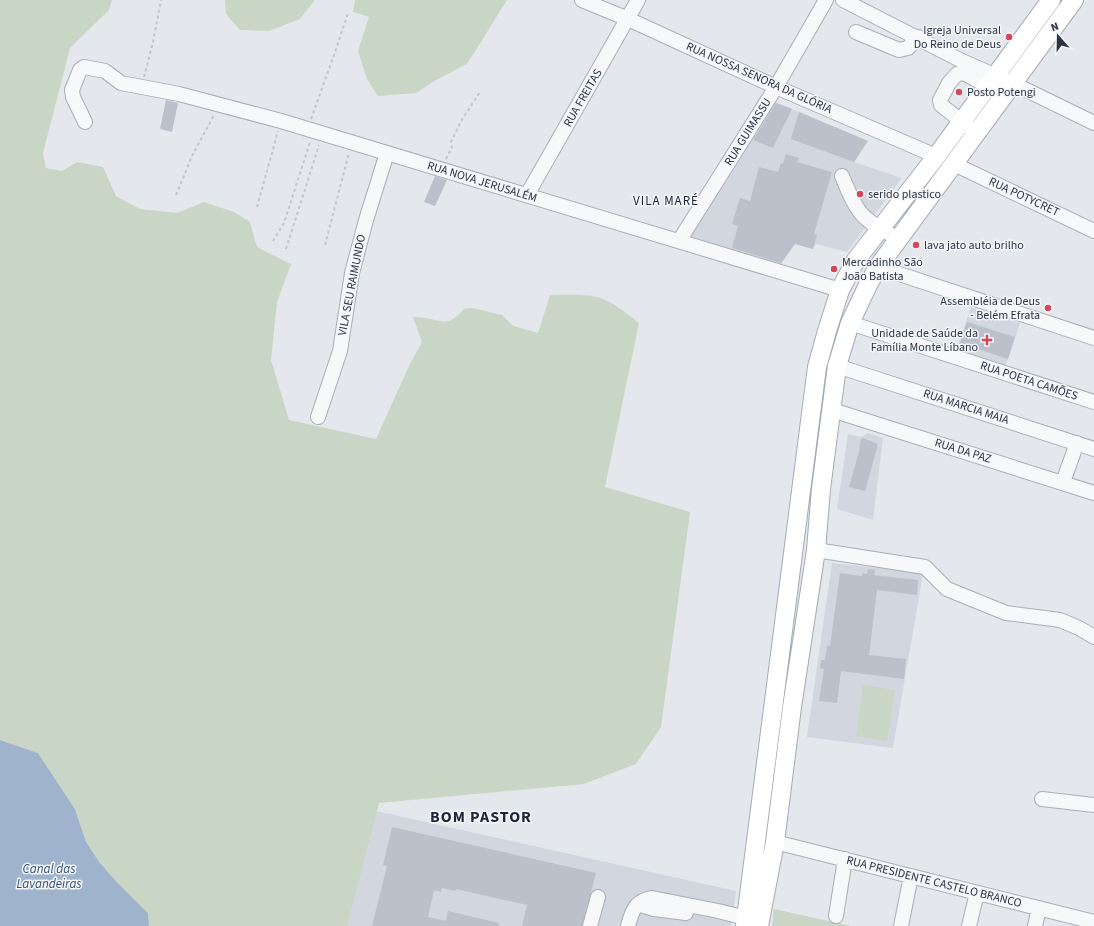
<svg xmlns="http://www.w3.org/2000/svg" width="1094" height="926" font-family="'Source Sans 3',sans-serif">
<rect width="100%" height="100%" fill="#e4e7ec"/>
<path fill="#d2d6de" d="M773,101L868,141L854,162L902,178L847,252L816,244L813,249L795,244L779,267L688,238Z
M971,307L1020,323L1004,371L955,354Z
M868,433L883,438L873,520L837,509L848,434L861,437Z
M832,563L923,573L893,748L807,737Z
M327,800L736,891L731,926H247Z"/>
<path fill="#c9d6c5" d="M0,0H112L109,10L70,48L43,153L46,168L62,171L77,162L103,167L116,196L140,209L177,213L204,202L234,212L250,222L257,247L291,264L277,302L271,360L289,420L376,439L410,364L422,342L413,317C438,316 445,332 464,309L472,308L502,315L513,326L538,333L550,295C565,295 582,294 597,297C613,301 627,314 639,323L605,487L690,512L661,727L636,764L584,784L379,803L347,926H149L148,913L115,880L100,863L86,842L75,809L38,753L0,740Z
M225,0H315L300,19L269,31L240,30L226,14Z
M355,0H507L467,64L436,80L416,93L378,96L367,79L358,51L369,17L353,12Z
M863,685L895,690L887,741L856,736Z
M774,909L851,926H772Z"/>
<path fill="#9fb4cc" d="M0,740L38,753L75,809L86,842L100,863L115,880L148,913L149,926H0Z"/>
<path fill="#bbc0ca" d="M166,100L178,103L172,132L160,129Z
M776,103L792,109L773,148L753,140Z
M799,112L868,141L854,162L791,139Z
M786,154L799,158L797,162L832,172L814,234L817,235L813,249L795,244L781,263L732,248L738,226L732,224L740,198L750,201L759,167L778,172L781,163L783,164Z
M435,176L447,180L435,206L424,202Z
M967,322L1015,337L1008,359L960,343Z
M863,438L878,444L865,491L849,487L860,448H859L861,439Z
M868,569L875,570L874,575L918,580L917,595L877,590L869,655L906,659L904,679L841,671L837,703L819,701L824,669L820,668L821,660H825L827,646H830L840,573L862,576V573L867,574Z
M392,827L596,873L582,926H522L527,905L456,889L455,891L442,888L441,892L434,890L428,917L446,921L448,911L499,923V926H372L387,866L383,865Z"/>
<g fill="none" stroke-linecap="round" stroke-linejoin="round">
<defs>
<path id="minor" d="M582,0L628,19L776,87L936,156
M843,0L962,61L1012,83L1094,123
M856,32L899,50L908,48L918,37
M85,122L73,97L72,90L80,70L84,67L105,71L121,83L179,94L281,121L840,290
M970,128L941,105L940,100L949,83L957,74L964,73L996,91
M954,164L1094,231
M842,176C847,188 852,202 860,212C869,224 886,231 898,239
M527,195L638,0
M679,241L776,87L826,0
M878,267L1094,338
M850,323L1094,402
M837,366L1094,449
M832,410L1094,493
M318,417L340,351L352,273L366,220L387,153
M1063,482L1077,443
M816,550L925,567L947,589L1006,613L1060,620L1079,628L1094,637
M1042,799L1094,805
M775,842L1094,922
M638,904L654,909L686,913
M836,916L845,859
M590,926L598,897
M628,926C632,911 635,901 652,898L718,911L746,918
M901,926L911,876
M969,926L977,893
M1035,926L1039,908"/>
<path id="major" d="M745,926L817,367L827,331L840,290L856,260L935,158L1051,0
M759,926L775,842L792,707L816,550L821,489L837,366L850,323L868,285L878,267L1074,0"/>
</defs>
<use href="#minor" stroke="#a9aeb7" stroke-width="16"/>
<use href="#major" stroke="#a3abb8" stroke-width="20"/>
<path stroke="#c2c5cb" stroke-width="2" stroke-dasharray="3 3" stroke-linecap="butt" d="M144,77L153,42L161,0
M311,119L334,55L348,13
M446,159L452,147L451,142L461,121L480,92
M176,195L192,156L214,115
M257,207L278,131
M273,241L284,223L310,142
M325,245L349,153
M286,249L319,145"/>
<use href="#minor" stroke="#f7f8fa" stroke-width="14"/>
<use href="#major" stroke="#fff" stroke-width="18"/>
</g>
<g fill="#d1495b" stroke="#f4f6f9" stroke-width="1.5">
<circle cx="1009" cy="37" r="4"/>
<circle cx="959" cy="92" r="4"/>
<circle cx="860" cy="194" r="4"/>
<circle cx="916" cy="245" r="4"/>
<circle cx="834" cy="269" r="4"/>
<circle cx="1048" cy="308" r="4"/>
<path d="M985 334h4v4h4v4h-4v4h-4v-4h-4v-4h4z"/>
</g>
<g text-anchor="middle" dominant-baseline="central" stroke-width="3" stroke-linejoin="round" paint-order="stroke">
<g font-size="12" fill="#2b3445" stroke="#f4f6f9" text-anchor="start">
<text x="1001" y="30" text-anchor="end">Igreja Universal<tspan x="1001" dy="14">Do Reino de Deus</tspan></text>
<text x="967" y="92">Posto Potengi</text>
<text x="868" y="194">serido plastico</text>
<text x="924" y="245">lava jato auto brilho</text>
<text x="842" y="262">Mercadinho São<tspan x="842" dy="14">João Batista</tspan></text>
<text x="1040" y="301" text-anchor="end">Assembléia de Deus<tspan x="1040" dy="14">- Belém Efrata</tspan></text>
<text x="978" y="333" text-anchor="end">Unidade de Saúde da<tspan x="978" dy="14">Família Monte Líbano</tspan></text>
</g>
<g font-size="12" fill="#2b3445" stroke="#f4f6f9">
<text transform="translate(759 78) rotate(24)">RUA NOSSA SENORA DA GLÓRIA</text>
<text transform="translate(583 98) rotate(-60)">RUA FREITAS</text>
<text transform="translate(748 132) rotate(-58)">RUA GUIMASSU</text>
<text transform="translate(482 182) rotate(17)">RUA NOVA JERUSALÉM</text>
<text transform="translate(1024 197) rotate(25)">RUA POTYCRET</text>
<text transform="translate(352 285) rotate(-79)">VILA SEU RAIMUNDO</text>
<text transform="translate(1029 381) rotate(18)">RUA POETA CAMÕES</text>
<text transform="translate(966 407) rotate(18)">RUA MARCIA MAIA</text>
<text transform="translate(963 451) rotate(17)">RUA DA PAZ</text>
<text transform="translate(934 882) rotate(14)">RUA PRESIDENTE CASTELO BRANCO</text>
</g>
<g font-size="13" letter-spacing="1" fill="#1d2536" stroke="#f4f6f9">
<text x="666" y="201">VILA MARÉ</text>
</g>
<g font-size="13" font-style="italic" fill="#34527a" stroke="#f4f6f9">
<text x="49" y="869">Canal das<tspan x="49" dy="15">Lavandeiras</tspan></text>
</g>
<g font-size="16" font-weight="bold" letter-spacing="1" fill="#1d2536" stroke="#f4f6f9">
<text x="481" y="817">BOM PASTOR</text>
</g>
</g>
<g transform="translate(1058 36) rotate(340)" stroke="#f4f6f9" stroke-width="3" paint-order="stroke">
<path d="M0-3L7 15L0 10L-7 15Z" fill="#2b3445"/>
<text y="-6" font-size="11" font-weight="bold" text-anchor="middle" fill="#2b3445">N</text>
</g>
</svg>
